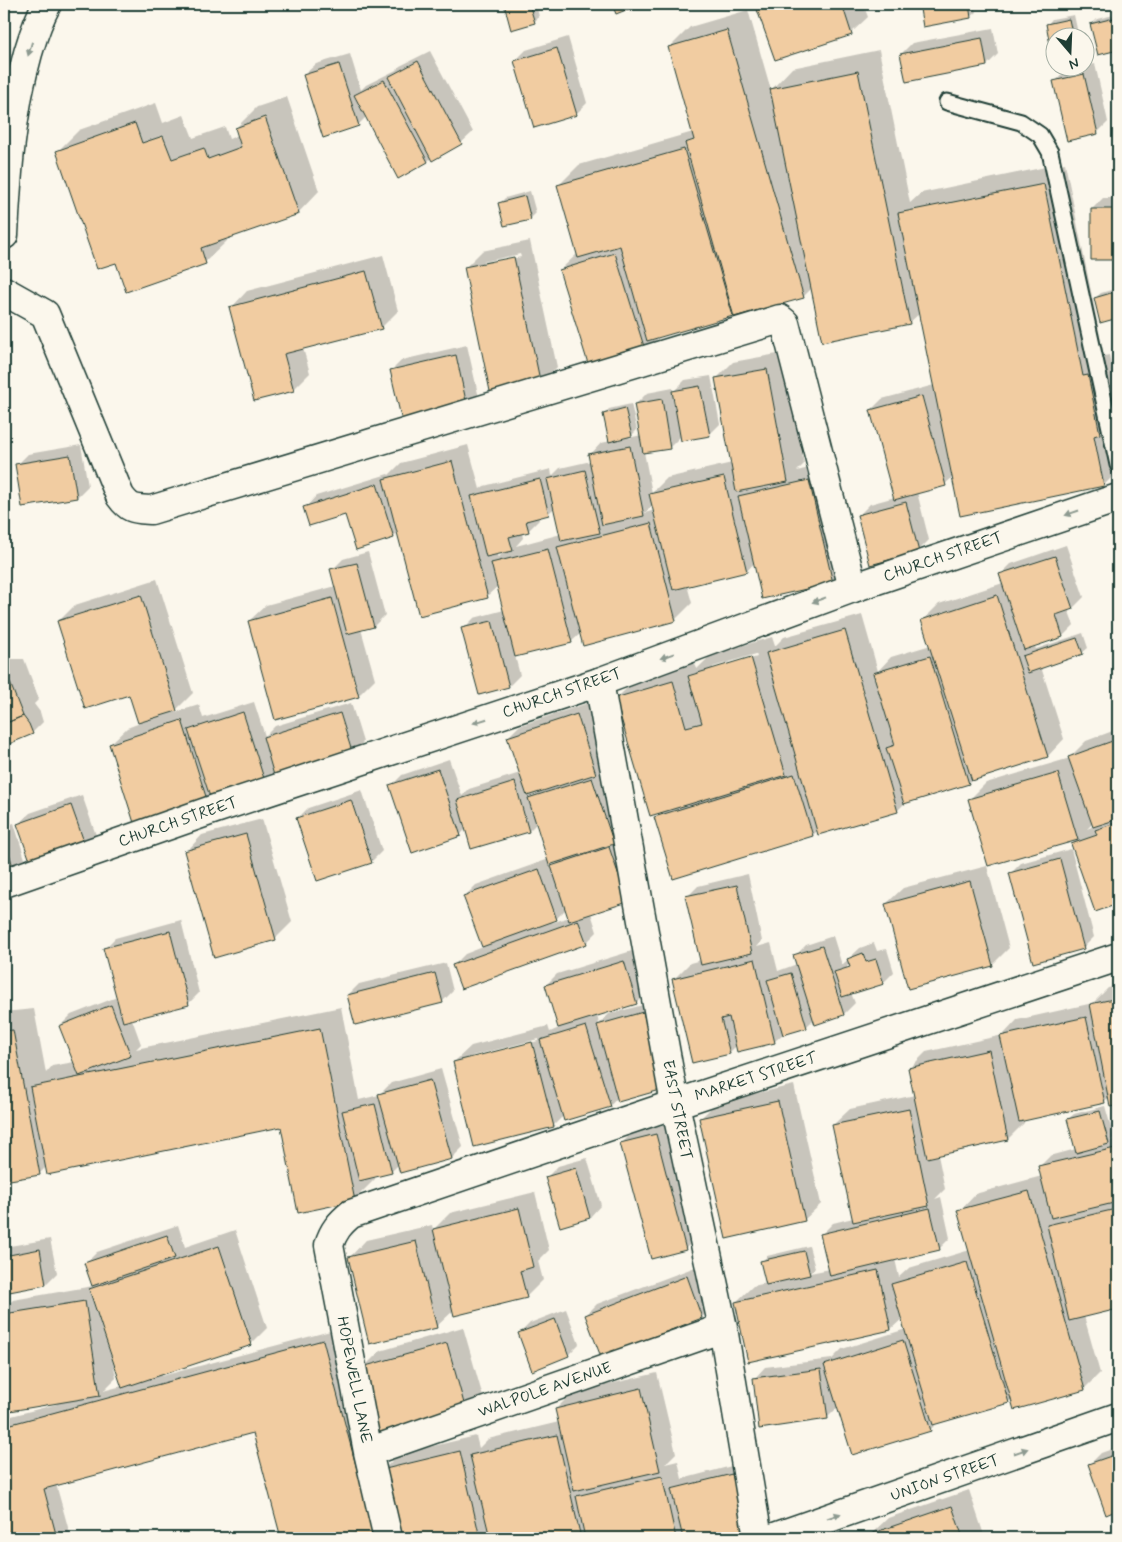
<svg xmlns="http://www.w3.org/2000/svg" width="1122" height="1542" font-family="Mynerve,sans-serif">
<rect width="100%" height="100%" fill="#fbf7ec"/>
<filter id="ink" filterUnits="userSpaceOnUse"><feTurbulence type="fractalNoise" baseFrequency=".02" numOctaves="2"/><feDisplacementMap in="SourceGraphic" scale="10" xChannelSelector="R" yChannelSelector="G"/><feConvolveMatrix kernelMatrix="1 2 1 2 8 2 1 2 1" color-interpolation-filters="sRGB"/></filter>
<g filter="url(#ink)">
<path fill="#0003" fill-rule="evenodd" d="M367,4H376L372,8Z
M505,4H536L539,17L534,22L512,28Z
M757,4H863L868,17L851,33L776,59Z
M927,4H974L976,12L970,17L921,10Z
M748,10L771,90L792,68L879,50L910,203L921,193L1065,163L1104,356L1109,355L1118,399V414L1115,417L1118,431V471L1104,485L961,514L953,477L945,484L917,492L929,540L918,551L859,515L870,504L895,497L871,410L882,399L934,385L920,313L909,323L812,288L803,297L734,313L732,315L661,335L645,352L560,270L577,254L558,186L579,165L693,132L669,48L690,27Z
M1118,14V48L1098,53L1092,24L1097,19Z
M1074,15L1079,38H1054L1053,54L1047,25L1052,19Z
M993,28L998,54L987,65L901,54L912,43Z
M568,37L587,103L576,114L515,61L526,50Z
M430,51L473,132L461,143L432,157L428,161L366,117L358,125L304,75L316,64L350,54L361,90L366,85L396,70L400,66Z
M1095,64L1108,122L1097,133L1055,82L1066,70Z
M287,97L319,191L298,213L226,238L227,241L205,262L117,261L58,151L79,130L156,103L163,123L184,115L193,138L225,127L229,139L238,135L236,128L257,107Z
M530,191L536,213L531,218L500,203L505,198Z
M1103,198H1118V258L1093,259L1092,209Z
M530,241L557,367L541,384L465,268L482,251ZM520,254L521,257L483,265V262Z
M383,255L398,311L381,328L303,348L310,373L293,390L231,308L247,291Z
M1118,288V317L1101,321L1095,298L1101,293Z
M467,345L479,398L468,409L391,371L402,360Z
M783,353L804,464L797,471L825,464L849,565L832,582L755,562L747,571L687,585L692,603L676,619L581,633L571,642L515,656L520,675L509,686L463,629L474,618L504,610L498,586L487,596L398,532L393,537L346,513L305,508L316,496L388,474L389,475L401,463L468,445L480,489L484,486L551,469L552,476L560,468L591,461L590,455L601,443L611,441L604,414L609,409L631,404L637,430L629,438L641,435L636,404L647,393L673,388V392L685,380L711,376L720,424L709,435H682L669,448L644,452L652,493L667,478L732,463L716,379L733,362ZM653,505L655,510L645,513ZM555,507L561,534L516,546L523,538L522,533L528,531L539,520L538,516L548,514ZM505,551L498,558L497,553Z
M81,445L88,486L77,497L23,505L17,465L28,454Z
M1066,545L1084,597L1073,608L1068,609L1074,625L1063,636L1034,645L1036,649L1083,633L1088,648L1082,653L1041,667L1064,739L1048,756L906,802L897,811L818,830L813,835L674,877L656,817L662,811L617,698L638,677L694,660L697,669L711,655L772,637L775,646L784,637L862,615L878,671L891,657L931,645L923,620L939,604L1003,583L1000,575L1011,564ZM756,654L757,657L713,670V667Z
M368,552L385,615L374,626L361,629L375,679L358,696L249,621L266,605L336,586L332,570L343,559Z
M157,579L193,693L173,713L199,705L203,718L254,702L265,736L275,726L351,703L363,742L352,754L208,802L110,744L127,728L140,723L130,693L59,621L75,605Z
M4,659H24L39,699L34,704L40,712L43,722L32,733L4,745Z
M588,703L607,761L638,890L591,913L597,932L586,943L454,965L465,954L483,947L465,896L476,885L549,859L537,823L529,831L467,828L460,835L391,786L402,775L449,759L462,796L469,789L520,773L508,737L519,726ZM559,861L553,867L551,863ZM566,909L569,917L552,923Z
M1118,729V903L1095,911L1072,844L1078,839L989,865L970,799L986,783L1070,758V757L1086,741ZM1093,823L1094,826L1087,829Z
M362,790L382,851L371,862L297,819L308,808Z
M82,795L97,838L33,868L18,824L30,813Z
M262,819L292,922L275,939L186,852L202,835Z
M14,823L25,859L14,870L4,873V826Z
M1071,849L1094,937L1083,948L1010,874L1021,863Z
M987,866L1009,948L992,965L886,904L903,888Z
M748,874L762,941L757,947L771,943L778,971L797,964L795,956L806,945L833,936L842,965L860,948L874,943L877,951L887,949L894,972L883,983L851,993L855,1003L844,1014L815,1018L806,1027L783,1034L774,1042L737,1045L729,1053L673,980L690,963L701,960L687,897L698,886ZM855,964L856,966L847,969V966Z
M181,920L199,993L188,1004L132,1019L141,1044L136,1049L341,1007L359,1100L379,1095L391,1083L441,1069L463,1147L452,1158L401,1172L399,1164L391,1172L375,1176V1179L354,1200L282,1126L47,1166L39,1174L4,1179V1012L34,1009L46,1073L52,1066L74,1062L60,1026L71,1015L117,997L104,949L115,938Z
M635,950L648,992L636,1003L597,1015L599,1024L609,1014L654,1002L675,1077L618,1097L610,1106L564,1115L553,1126L454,1062L471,1046L548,1026L550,1032L559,1028L546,985L557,974ZM538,1039V1041L472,1058V1056Z
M446,963L453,991L442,1002L348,995L359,984Z
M1118,986V997L1109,999V1002L1118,1000V1104L1111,1105L1110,1096L1104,1102L1024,1120V1123L1008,1139L938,1155L945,1189L935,1199L941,1197L950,1238L939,1249L895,1259L899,1277L909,1268L970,1250L959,1211L975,1194L1042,1176L1039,1167L1050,1156L1076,1149L1068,1119L1074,1114L1105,1106L1114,1138L1110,1141L1118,1139V1308L1084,1316L1100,1373L1084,1389L1012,1399L1008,1402L938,1422L930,1430L838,1407L827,1418L754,1379L765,1367L832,1359L842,1349L906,1329L903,1318L891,1329L736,1302L753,1286L767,1283L762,1262L767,1256L809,1246L815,1268L810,1273L830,1269L822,1234L833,1223L853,1218L833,1125L850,1109L915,1095L909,1069L926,1052L1003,1035L1017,1020L1093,1003L1108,988Z
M794,1085L821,1204L804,1220L700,1119L717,1102Z
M1118,1114V1128L1116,1117Z
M667,1124L696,1238L685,1249L622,1143L633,1132Z
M587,1158L601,1205L590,1217L561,1225L547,1177L558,1166Z
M535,1192L549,1250L538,1261L543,1280L526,1297L454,1310L436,1327L350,1257L366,1240L432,1225L433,1230L450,1213Z
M178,1225L185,1247L235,1230L267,1328L251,1344L162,1374V1376L334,1330L389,1538H282L253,1432L56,1484L71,1538H4V1418L57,1404V1402L4,1411V1308L13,1300L93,1286L86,1263L97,1252ZM114,1366H116L122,1386L103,1391L116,1378Z
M50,1239L57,1273L46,1284L4,1292V1247Z
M698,1266L713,1306L702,1317L602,1355L586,1315L597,1304Z
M566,1309L579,1344L568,1355L519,1334L530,1323Z
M463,1327L483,1397L466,1413L364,1367L380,1351Z
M657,1373L676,1453L665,1464L678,1461L682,1479L743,1463L745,1528L704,1538H399L383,1470L399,1454L476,1436L479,1448L488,1439L559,1422L556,1409L572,1393Z
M1118,1447V1509L1106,1513L1090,1464L1101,1453Z
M969,1490L985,1538H872L871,1534L888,1518Z"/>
<path fill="#f1cca1" stroke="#1f3d34" d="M504,4H529L535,23L511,30Z
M612,4H641L616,14Z
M755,4H842L852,35L775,60Z
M950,4H969L971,18L923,27L920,9Z
M1118,17V50L1098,55L1090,24Z
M1069,19L1073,38H1054V55H1052L1046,24Z
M727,30L804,298L734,317L685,143L694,140L668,47Z
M982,38L987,66L906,82L900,54Z
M557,48L577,115L534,128L514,61Z
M418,61L462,144L432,161L388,77Z
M339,64L359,126L323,138L303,75Z
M858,71L910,324L822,342L770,89Z
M1084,74L1098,134L1067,141L1053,81Z
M384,80L428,162L398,179L354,95Z
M265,117L299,214L201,248L206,264L126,292L116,263L97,269L56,151L135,123L142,143L163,136L172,159L204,148L208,159L241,147L235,128Z
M684,149L733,316L647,341L620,246L578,258L557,185Z
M1044,184L1083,376L1088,375L1100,434L1094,436L1104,486L960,516L898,213Z
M525,196L531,220L504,226L498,203Z
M1091,209H1118V260H1091Z
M615,253L646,353L590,370L559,270Z
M514,257L541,385L491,396L464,267Z
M366,271L382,329L284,354L294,391L254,401L229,307Z
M1118,291V318L1100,323L1094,298Z
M456,355L468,410L403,426L390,370Z
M767,369L788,482L736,492L715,378Z
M700,386L710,436L681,441L672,391Z
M922,396L946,486L894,500L870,410Z
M662,399L670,449L643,453L634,404Z
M625,408L632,436L609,442L603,414Z
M630,446L644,516L602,525L588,454Z
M70,455L77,498L22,507L15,464Z
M452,461L488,598L419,616L383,479Z
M585,470L600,533L561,541L547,479Z
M724,477L747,572L673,590L649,494Z
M540,479L549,515L526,521L529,532L509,537L513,551L486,557L471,496Z
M809,480L833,583L762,599L738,496Z
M377,484L394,538L356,550L345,515L309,526L303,507Z
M906,502L919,552L870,565L857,515Z
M651,523L676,621L583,646L557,547Z
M548,549L572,643L515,657L491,563Z
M1055,556L1073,609L1056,615L1063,637L1024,650L999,574Z
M357,563L374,627L347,634L330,569Z
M141,595L177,711L138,723L129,695L85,709L57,621Z
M997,595L1048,757L972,781L921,620Z
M332,598L359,697L275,720L248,621Z
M492,621L509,687L479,695L461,628Z
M845,630L898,812L818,835L766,653Z
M1077,638L1083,654L1028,673L1022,656Z
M930,656L969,784L904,804L886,748L895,745L873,673Z
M751,657L786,775L650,816L615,698L673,681L686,727L702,723L688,676Z
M4,675H7L23,716L4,724Z
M243,712L266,785L212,803L188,730Z
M340,713L353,755L275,779L263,737Z
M577,714L596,774L527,796L507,737Z
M23,716L29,724L33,734L4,746V724Z
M182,720L208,803L135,826L109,744Z
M1118,739V819L1093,827L1068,757Z
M438,769L461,836L412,853L389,785Z
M1058,773L1078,840L988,866L968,799Z
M794,774L813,836L673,879L654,817Z
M592,778L614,844L549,865L528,798Z
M515,782L529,832L471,849L457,800Z
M351,800L372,863L317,881L296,818Z
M71,805L87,850L33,869L17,824Z
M1118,822V904L1095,912L1071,844L1097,835L1095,830Z
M4,834L14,871L4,874Z
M246,834L276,940L214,958L184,851Z
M609,847L628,902L569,921L551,866Z
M1060,859L1084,949L1033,963L1009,873Z
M539,869L557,920L482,947L463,896Z
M970,881L993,966L908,989L885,904Z
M737,885L752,953L701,965L685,896Z
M578,920L587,944L461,989L452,965Z
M170,931L189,1005L123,1022L103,948Z
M822,946L844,1015L815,1025L793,955Z
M863,953L866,962L876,959L884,984L842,997L834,972L850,967L847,959Z
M755,959L775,1043L737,1052L729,1017L721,1019L730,1054L692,1063L672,979Z
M624,961L637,1004L558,1028L545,985Z
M435,973L443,1003L355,1025L347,995Z
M791,973L807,1028L783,1035L767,980Z
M1118,998V1105L1110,1107L1090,1004Z
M111,1005L131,1056L79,1076L59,1026Z
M643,1012L664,1089L618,1102L597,1025Z
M1086,1017L1105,1103L1019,1122L1000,1036Z
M586,1026L611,1107L564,1121L540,1040Z
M320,1028L355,1201L298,1213L281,1127L47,1175L30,1087Z
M13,1030L40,1175L4,1181V1031Z
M532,1042L554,1127L474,1147L453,1062Z
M989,1050L1008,1140L927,1158L908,1068Z
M430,1080L452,1159L400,1173L378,1094Z
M778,1101L805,1221L726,1239L699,1118Z
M375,1104L392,1173L359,1181L342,1111Z
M909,1109L929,1206L853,1222L832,1125Z
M1100,1111L1109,1144L1076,1153L1067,1119Z
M656,1134L686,1250L651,1259L620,1143Z
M1115,1148L1118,1162V1202L1051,1218L1038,1166Z
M576,1168L590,1218L560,1227L545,1177Z
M1029,1191L1085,1390L1014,1410L957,1210Z
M519,1208L533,1267L520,1271L527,1298L454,1316L433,1229Z
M930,1208L940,1250L830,1276L820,1234Z
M1116,1209L1118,1217V1309L1069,1321L1047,1225Z
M167,1235L175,1258L92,1286L84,1263Z
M416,1241L437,1328L369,1344L348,1257Z
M219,1246L252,1345L122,1388L89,1289Z
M40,1249L46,1285L4,1293V1256Z
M804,1251L810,1275L766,1285L760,1261Z
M967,1262L1009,1403L933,1425L891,1284Z
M878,1270L891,1330L748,1362L735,1302Z
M687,1276L702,1318L601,1357L585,1315Z
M85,1301L100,1396L4,1412V1314Z
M555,1319L569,1356L532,1371L518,1333Z
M323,1340L375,1538H281L253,1433L44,1489L57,1538H4V1426Z
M903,1340L931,1431L852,1455L824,1365Z
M447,1343L467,1414L381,1438L362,1367Z
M821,1369L828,1419L759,1429L753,1378Z
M641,1388L660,1471L574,1491L555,1409Z
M557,1435L581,1538H490L470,1455Z
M460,1451L480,1538H397L381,1470Z
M1114,1455L1118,1466V1510L1106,1515L1088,1464Z
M732,1474L746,1529L709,1538H683L671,1489Z
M662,1476L676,1538H585L576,1496Z
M952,1506L963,1538H871L870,1534Z"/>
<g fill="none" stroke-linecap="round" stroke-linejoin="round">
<defs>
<path id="service" d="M947,102L1021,122L1040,135L1050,152L1118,465"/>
<path id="minor" d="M4,291L45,314L120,496C130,510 135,509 151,510L780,319L785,323L853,588
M599,682L675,1104L723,1328L758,1538
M368,1452L723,1328
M388,1538L368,1452L329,1245C333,1231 340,1223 351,1214L675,1104L1118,957"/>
<path id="tertiary" d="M4,235C7,174 11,113 28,53C33,36 38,20 47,4
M4,883L215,809L599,682L853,588L1118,498
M772,1538L1118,1417"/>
</defs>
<use href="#service" stroke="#1f3d34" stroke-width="19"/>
<use href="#minor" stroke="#1f3d34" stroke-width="31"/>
<use href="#tertiary" stroke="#1f3d34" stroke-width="31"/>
<use href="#service" stroke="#fbf7ec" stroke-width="15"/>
<use href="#minor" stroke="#fbf7ec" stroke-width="28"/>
<use href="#tertiary" stroke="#fbf7ec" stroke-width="28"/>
</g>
<defs><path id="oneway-solid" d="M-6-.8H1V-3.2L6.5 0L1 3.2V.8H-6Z" transform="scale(1.25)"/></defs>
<g fill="#8d9a90">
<use href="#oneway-solid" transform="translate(30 49) rotate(106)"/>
<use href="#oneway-solid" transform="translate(1072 513) rotate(161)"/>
<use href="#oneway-solid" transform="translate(819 600) rotate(160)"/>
<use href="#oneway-solid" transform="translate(667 656) rotate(160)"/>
<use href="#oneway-solid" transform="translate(480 721) rotate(162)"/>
<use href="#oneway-solid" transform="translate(1021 1451) rotate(-19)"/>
<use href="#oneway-solid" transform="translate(834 1516) rotate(-19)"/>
</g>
</g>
<g text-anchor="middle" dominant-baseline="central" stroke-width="4.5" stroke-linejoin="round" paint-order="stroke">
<g font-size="16" fill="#1f3d34" stroke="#fbf7ec">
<text transform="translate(943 557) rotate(-19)">CHURCH STREET</text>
<text transform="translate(562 693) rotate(-19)">CHURCH STREET</text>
<text transform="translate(178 822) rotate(-19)">CHURCH STREET</text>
<text transform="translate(756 1077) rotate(-18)">MARKET STREET</text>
<text transform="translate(677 1110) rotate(79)">EAST STREET</text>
<text transform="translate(354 1380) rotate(79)">HOPEWELL LANE</text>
<text transform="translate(545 1390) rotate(-19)">WALPOLE AVENUE</text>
<text transform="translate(945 1478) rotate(-19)">UNION STREET</text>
</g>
</g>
<rect width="1122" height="1542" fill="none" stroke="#fbf7ec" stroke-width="20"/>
<rect x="10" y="10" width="1102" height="1522" fill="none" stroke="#1f3d34" stroke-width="2" filter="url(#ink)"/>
<g transform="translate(1070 52) rotate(161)"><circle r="24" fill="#fbf7ec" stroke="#a3ada2"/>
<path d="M0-4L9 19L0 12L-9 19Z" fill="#1f3d34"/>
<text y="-8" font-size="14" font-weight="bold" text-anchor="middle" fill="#1f3d34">N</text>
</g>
</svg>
